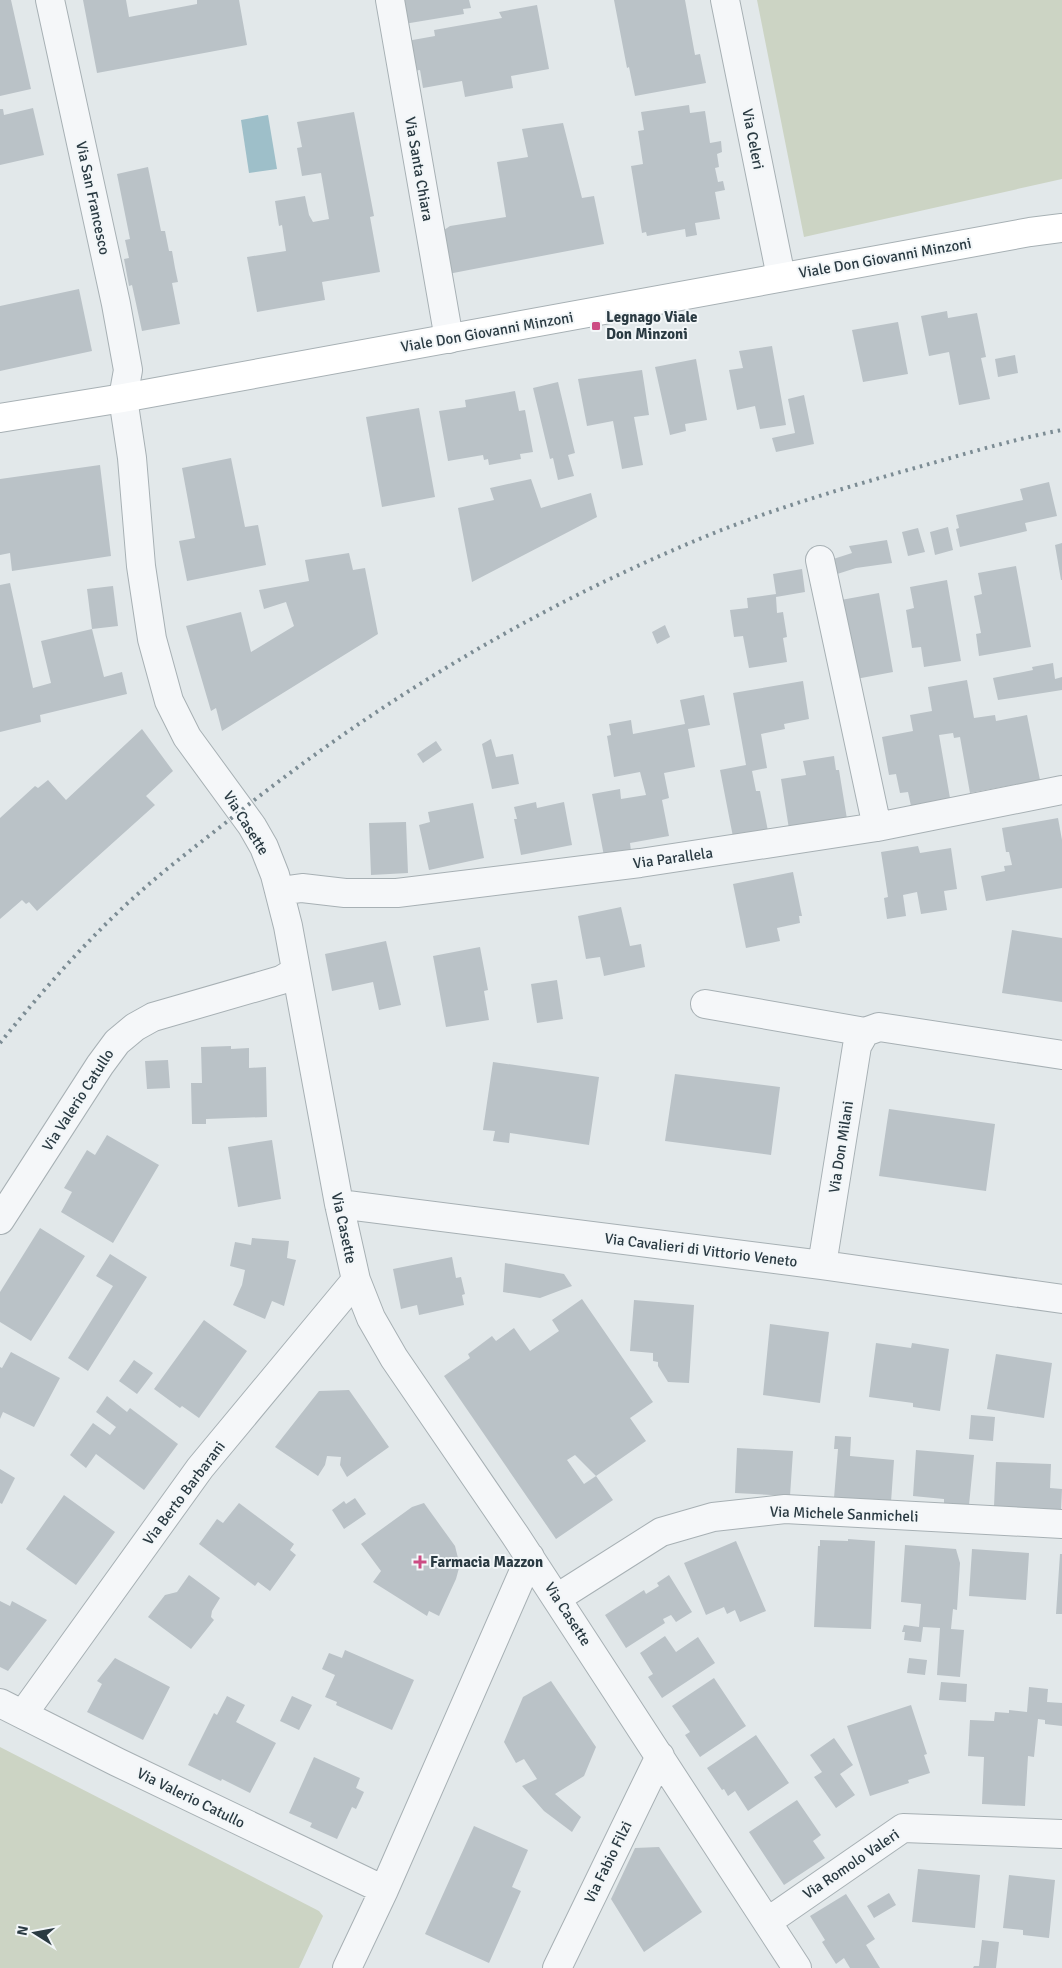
<svg xmlns="http://www.w3.org/2000/svg" width="1062" height="1968" font-family="Signika,sans-serif">
<rect width="100%" height="100%" fill="#e2e8ea"/>
<path fill="#ccd4c4" d="M757,0H1062V179L804,237Z
M0,1747L319,1911L323,1916L299,1968H0Z"/>
<path fill="#9ebfc9" d="M268,115L277,169L249,173L241,120Z"/>
<path fill="#bac2c7" d="M0,0H11L31,89L0,96Z
M83,0H126L129,17L197,4V0H239L247,45L97,73Z
M400,0H469L471,8L463,9L464,14L404,24Z
M614,0H685L695,55L700,54L706,83L635,96L629,67L627,68Z
M537,5L549,69L511,76L513,88L465,97L462,81L423,88L420,70L413,71L407,41L435,36L434,30L502,18L499,12Z
M689,105L690,113L705,111L710,143L721,141L722,152L717,154L719,167L715,168L718,182L723,181L725,190L715,192L720,219L695,223L697,235L686,237L685,229L647,236L646,232L642,233L631,166L643,164L638,131L644,130L641,112Z
M33,108L44,155L0,165V109H3L4,115Z
M354,112L374,216L370,217L380,272L322,282L325,300L257,312L247,257L286,251L282,225L279,226L275,201L305,196L309,215L313,222L329,219L321,173L302,176L297,148L302,147L297,122Z
M563,123L582,198L594,196L604,244L448,274L441,232L450,226L506,217L497,162L528,157L522,129Z
M148,167L161,231H165L169,251H172L175,268L178,282L172,283L180,324L142,331L132,285L129,286L124,259L129,258L125,240L130,239L117,174Z
M79,289L92,351L0,371V306Z
M947,311L948,318L977,313L986,357L981,358L990,399L959,405L949,352L929,356L921,316Z
M898,322L908,374L863,382L852,330Z
M772,346L786,425L760,429L755,406L737,410L729,370L743,368L739,351Z
M1015,355L1018,373L998,377L995,359Z
M696,359L707,420L685,424L686,431L670,435L655,367Z
M642,370L649,415L634,417L643,465L622,469L613,421L587,426L578,379Z
M558,382L575,453L568,455L574,476L558,480L553,458L550,459L533,388Z
M515,391L519,411L525,410L533,452L520,454L521,459L489,465L488,459L484,460L483,455L448,461L439,411L466,407L465,400Z
M804,395L814,444L776,452L772,438L795,433L788,399Z
M419,408L435,497L382,507L366,417Z
M231,458L245,527L258,525L266,565L187,581L179,541L195,538L182,468Z
M100,465L111,556L12,571L10,553L0,555V479Z
M531,479L541,508L591,493L597,517L472,582L458,508L494,500L490,488Z
M1049,482L1057,516L1025,523L1027,531L960,547L956,529L959,528L956,515L1023,500L1020,489Z
M948,527L953,550L935,555L930,532Z
M918,528L925,552L908,556L902,532Z
M887,540L892,563L856,568L831,576L827,561L852,553L849,546Z
M1062,543V580H1061L1055,545Z
M349,553L353,570L365,568L378,634L222,731L216,708L211,711L186,626L241,612L251,652L294,626L286,602L264,609L259,590L309,581L305,560Z
M1016,566L1031,647L979,656L976,634L981,633L974,596L982,594L978,573Z
M802,569L805,592L776,597L777,613L783,612L787,637L783,638L787,662L749,668L743,636L734,637L730,610L748,608L747,598L776,594L773,574Z
M947,580L961,661L924,667L921,647L912,648L906,610L914,608L910,587Z
M10,583L33,688L51,683L41,641L92,629L104,677L122,672L127,694L40,715L41,722L0,732V585Z
M113,586L118,626L92,629L87,589Z
M879,593L893,672L856,679L841,600Z
M665,625L670,637L657,644L652,632Z
M1053,663L1055,679L1062,677V690L998,700L993,678L1033,670L1032,667Z
M967,680L974,718L995,715L996,721L1027,715L1040,780L970,793L960,737L954,738L953,733L939,735L950,798L911,806L908,792L900,793L896,774L889,775L882,737L913,731L910,715L932,711L928,687Z
M803,681L809,719L784,724L785,729L761,734L767,768L752,771L756,791H760L769,836L734,842L720,770L746,765L733,693Z
M704,695L710,725L688,729L695,767L664,773L669,798L662,800L669,836L630,843L631,851L604,856L592,794L620,789L621,799L646,795L640,772L614,777L607,736L611,735L609,724L631,720L633,734L685,724L680,700Z
M142,729L173,771L146,796L155,805L37,911L29,902L26,904L22,900L0,919V818L35,786L38,788L48,780L66,800Z
M491,739L496,757L513,754L519,784L492,789L482,744Z
M436,741L442,750L423,763L417,754Z
M834,756L836,770H839L847,819L789,829L781,779L806,775L803,761Z
M536,802L537,808L564,802L572,845L521,855L514,819H517L514,807Z
M473,803L484,858L429,870L419,825L430,822L428,812Z
M1058,818L1062,840V888L986,901L981,876L1005,871L1004,866L1012,865L1009,852H1006L1002,828Z
M406,822L408,873L371,875L369,823Z
M918,846L920,853L951,848L957,889L944,891L947,910L921,914L917,892L903,895L906,916L887,919L884,898L888,897L881,852Z
M793,872L802,916H799L800,923L777,928L780,941L746,948L733,884Z
M621,907L630,946L641,944L645,967L604,976L600,957L586,959L578,916Z
M1012,930L1062,938V1002L1002,993Z
M386,941L401,1005L379,1010L373,982L332,991L325,954Z
M480,947L488,990L484,991L489,1020L446,1027L433,956Z
M557,980L563,1019L537,1023L531,984Z
M231,1046V1049L249,1048V1068L266,1067L267,1117L206,1119V1124H192L191,1083H202L201,1047Z
M168,1060L170,1088L147,1089L145,1061Z
M493,1062L599,1077L589,1145L510,1133L509,1143L493,1141L495,1131L483,1130Z
M675,1074L780,1087L771,1155L665,1141Z
M889,1109L995,1124L986,1191L879,1176Z
M107,1135L159,1165L113,1243L61,1212L72,1192L64,1188L87,1150L95,1155Z
M272,1140L281,1199L238,1207L228,1147Z
M40,1228L85,1256L31,1341L0,1322V1292Z
M252,1238L289,1241L287,1258L296,1260L284,1306L272,1301L265,1319L233,1305L242,1285L245,1270L230,1266L235,1242L251,1245Z
M110,1254L147,1277L88,1371L68,1358L113,1286L96,1276Z
M452,1257L456,1278L461,1277L465,1294L462,1295L464,1305L419,1315L417,1305L401,1309L393,1269Z
M505,1263L564,1274L572,1286L540,1298L503,1292Z
M582,1299L653,1402L630,1418L646,1441L596,1476L575,1455L567,1460L584,1484L596,1476L613,1500L556,1539L444,1376L470,1358L468,1354L492,1336L496,1341L514,1328L530,1351L559,1331L552,1320Z
M634,1300L694,1305L689,1383L668,1382L658,1366V1362L653,1361V1353L630,1351Z
M204,1320L247,1351L199,1418L182,1406L180,1408L154,1389Z
M770,1324L829,1332L820,1403L763,1395Z
M876,1343L911,1348L912,1343L949,1349L940,1411L913,1407V1403L869,1397Z
M11,1352L60,1378L34,1427L3,1412L0,1419V1367L2,1368Z
M996,1354L1052,1363L1044,1418L987,1409Z
M134,1360L153,1373L137,1394L119,1381Z
M349,1390L389,1447L347,1477L340,1465L341,1457L327,1456L325,1465L318,1476L275,1447L319,1391Z
M107,1396L127,1412L130,1408L178,1444L144,1490L96,1454L86,1468L70,1455L93,1423L110,1435L116,1427L96,1412Z
M971,1415L995,1417L993,1441L969,1439Z
M835,1436L851,1437L850,1456L894,1460L891,1502L834,1498L838,1449H834Z
M737,1448L793,1451L790,1496L735,1493Z
M916,1450L974,1455L969,1505L944,1503V1499L913,1496Z
M996,1462L1051,1464L1050,1488L1062,1489L1061,1510L994,1506Z
M0,1469L15,1478L2,1504L0,1503Z
M64,1495L115,1532L76,1585L26,1549Z
M355,1498L366,1514L344,1529L332,1510L344,1501L346,1504Z
M239,1503L294,1544L290,1550L296,1555L270,1591L258,1582L255,1586L199,1544L217,1519L223,1523Z
M424,1503L455,1546L458,1558L459,1568L456,1579L439,1616L429,1611L427,1616L373,1582L381,1571L361,1544L412,1507Z
M848,1539L875,1541L871,1629L814,1627L818,1546H820V1540L848,1541Z
M736,1541L766,1611L740,1622L735,1610L727,1614L724,1607L706,1615L684,1563Z
M905,1545L956,1549L960,1563L957,1610L953,1609L951,1629L964,1630L960,1677L937,1675L940,1628L923,1627L921,1642L904,1640L905,1632H902L904,1625L919,1627L921,1604L901,1602Z
M972,1549L1029,1553L1026,1600L969,1596Z
M1060,1554H1062V1614H1056Z
M189,1575L220,1598L212,1611L211,1617L214,1620L191,1649L148,1617L165,1595L177,1592Z
M669,1575L692,1612L676,1622L671,1615L663,1619L665,1623L626,1648L605,1615L644,1590L646,1594L659,1586L657,1583Z
M0,1601L10,1606L12,1601L47,1620L8,1671L0,1667Z
M665,1636L676,1652L698,1637L715,1663L662,1698L648,1677L653,1674L640,1653Z
M345,1650L414,1680L392,1730L336,1705L337,1702L325,1697L335,1675L322,1669L329,1653L342,1658Z
M115,1658L170,1687L143,1740L87,1712L102,1684L97,1681Z
M909,1658L927,1660L925,1675L907,1673Z
M714,1678L746,1726L700,1757L685,1735L690,1732L672,1706Z
M551,1681L596,1747L584,1776L555,1794L581,1817L572,1832L544,1811L522,1786L537,1779L524,1759L516,1763L504,1742L523,1697Z
M941,1682L967,1684L966,1702L939,1700Z
M1029,1687L1048,1689L1047,1702L1062,1703V1726L1045,1724V1720L1038,1719L1034,1757L1028,1756L1025,1806L982,1804L984,1757L968,1756L970,1720L994,1721L995,1712L1009,1713V1710L1027,1712Z
M227,1696L245,1705L236,1722L276,1743L250,1793L222,1779L221,1781L188,1765L214,1713L217,1715Z
M292,1696L312,1705L299,1730L280,1721Z
M911,1705L927,1754L924,1755L930,1773L908,1780L909,1783L870,1796L847,1726Z
M756,1735L789,1783L748,1811L735,1791L728,1796L724,1789L722,1790L707,1768Z
M834,1738L853,1765L840,1774L855,1795L836,1808L814,1777L822,1772L810,1755Z
M314,1757L360,1778L356,1788L364,1792L356,1809L352,1807L337,1839L310,1827L312,1823L289,1813Z
M797,1800L821,1835L813,1841L825,1858L784,1885L749,1832Z
M474,1826L528,1850L512,1887L521,1891L489,1963L425,1934Z
M659,1847L702,1912L644,1952L611,1899L635,1848Z
M918,1869L980,1875L975,1928L912,1922Z
M1009,1875L1055,1880L1049,1938L1023,1935V1930L1003,1928Z
M889,1893L896,1905L874,1918L867,1906Z
M846,1894L875,1939L866,1945L880,1968H850L844,1958L836,1964L822,1942L825,1940L810,1916Z
M982,1940L999,1942L996,1968H973L974,1966H979Z"/>
<g fill="none" stroke-linecap="round" stroke-linejoin="round">
<defs>
<path id="street" d="M50,0L116,304L128,370L123,398L132,458L141,566L152,639L169,701L187,737L252,826L264,847L275,875L288,926L339,1204L356,1280L371,1318L394,1358L515,1535L797,1968
M390,0L449,339
M725,0L781,277
M820,560L877,827
M280,891L302,888L345,893H397L640,863L877,827L1062,790
M705,1004L865,1032
M339,1204L822,1265L1062,1299
M0,1220L100,1065L117,1042L135,1027L153,1017L281,980L296,971
M822,1265L857,1046L865,1032L879,1027L1062,1055
M557,1598L661,1532L713,1517L785,1509L1062,1524
M0,1703L117,1762L384,1890
M23,1714L200,1468L356,1280
M767,1922L903,1828L1062,1834
M347,1968L384,1890L530,1557
M557,1968L660,1756"/>
<path id="secondary" d="M0,418L123,398L1030,232L1062,228"/>
</defs>
<use href="#street" stroke="#a7b0b4" stroke-width="30"/>
<use href="#secondary" stroke="#a7b0b4" stroke-width="30"/>
<use href="#street" stroke="#f5f7f9" stroke-width="28"/>
<use href="#secondary" stroke="#fff" stroke-width="28"/>
<path stroke="#7c8c94" stroke-width="4" stroke-dasharray="2.5 5" stroke-linecap="butt" d="M0,1043C47,985 98,927 155,879C181,857 208,837 234,816C381,699 544,601 719,531C785,505 854,485 922,466C968,453 1015,439 1062,430"/>
</g>
<g fill="#cc4b83" stroke="#f2f6f8" stroke-width="2">
<rect x="591" y="321" width="10" height="10" rx="2.5"/>
<path d="M417.5 1554.5h5v5h5v5h-5v5h-5v-5h-5v-5h5z"/>
</g>
<g text-anchor="middle" dominant-baseline="central" stroke-width="4" stroke-linejoin="round" paint-order="stroke">
<g font-size="15" fill="#2a3a42" stroke="#f2f6f8">
<text transform="translate(753 139) rotate(79)">Via Celeri</text>
<text transform="translate(419 169) rotate(80)">Via Santa Chiara</text>
<text transform="translate(93 198) rotate(78)">Via San Francesco</text>
<text transform="translate(885 258) rotate(-10)">Viale Don Giovanni Minzoni</text>
<text transform="translate(487 332) rotate(-10)">Viale Don Giovanni Minzoni</text>
<text transform="translate(246 823) rotate(58)">Via Casette</text>
<text transform="translate(673 858) rotate(-8)">Via Parallela</text>
<text transform="translate(78 1100) rotate(-57)">Via Valerio Catullo</text>
<text transform="translate(841 1147) rotate(-81)">Via Don Milani</text>
<text transform="translate(344 1228) rotate(78)">Via Casette</text>
<text transform="translate(701 1250) rotate(7)">Via Cavalieri di Vittorio Veneto</text>
<text transform="translate(184 1493) rotate(-53)">Via Berto Barbarani</text>
<text transform="translate(844 1514) rotate(2)">Via Michele Sanmicheli</text>
<text transform="translate(568 1614) rotate(57)">Via Casette</text>
<text transform="translate(191 1798) rotate(26)">Via Valerio Catullo</text>
<text transform="translate(608 1862) rotate(-64)">Via Fabio Filzi</text>
<text transform="translate(851 1864) rotate(-34)">Via Romolo Valeri</text>
</g>
<g font-size="15" font-weight="bold" fill="#2a3a42" stroke="#f2f6f8" text-anchor="start">
<text x="606" y="317">Legnago Viale<tspan x="606" dy="17">Don Minzoni</tspan></text>
<text x="430" y="1562">Farmacia Mazzon</text>
</g>
</g>
<g transform="translate(35 1933) rotate(281)" stroke="#f2f6f8" stroke-width="4" paint-order="stroke">
<path d="M0-4L9 19L0 12L-9 19Z" fill="#2a3a42"/>
<text y="-8" font-size="14" font-weight="bold" text-anchor="middle" fill="#2a3a42">N</text>
</g>
</svg>
